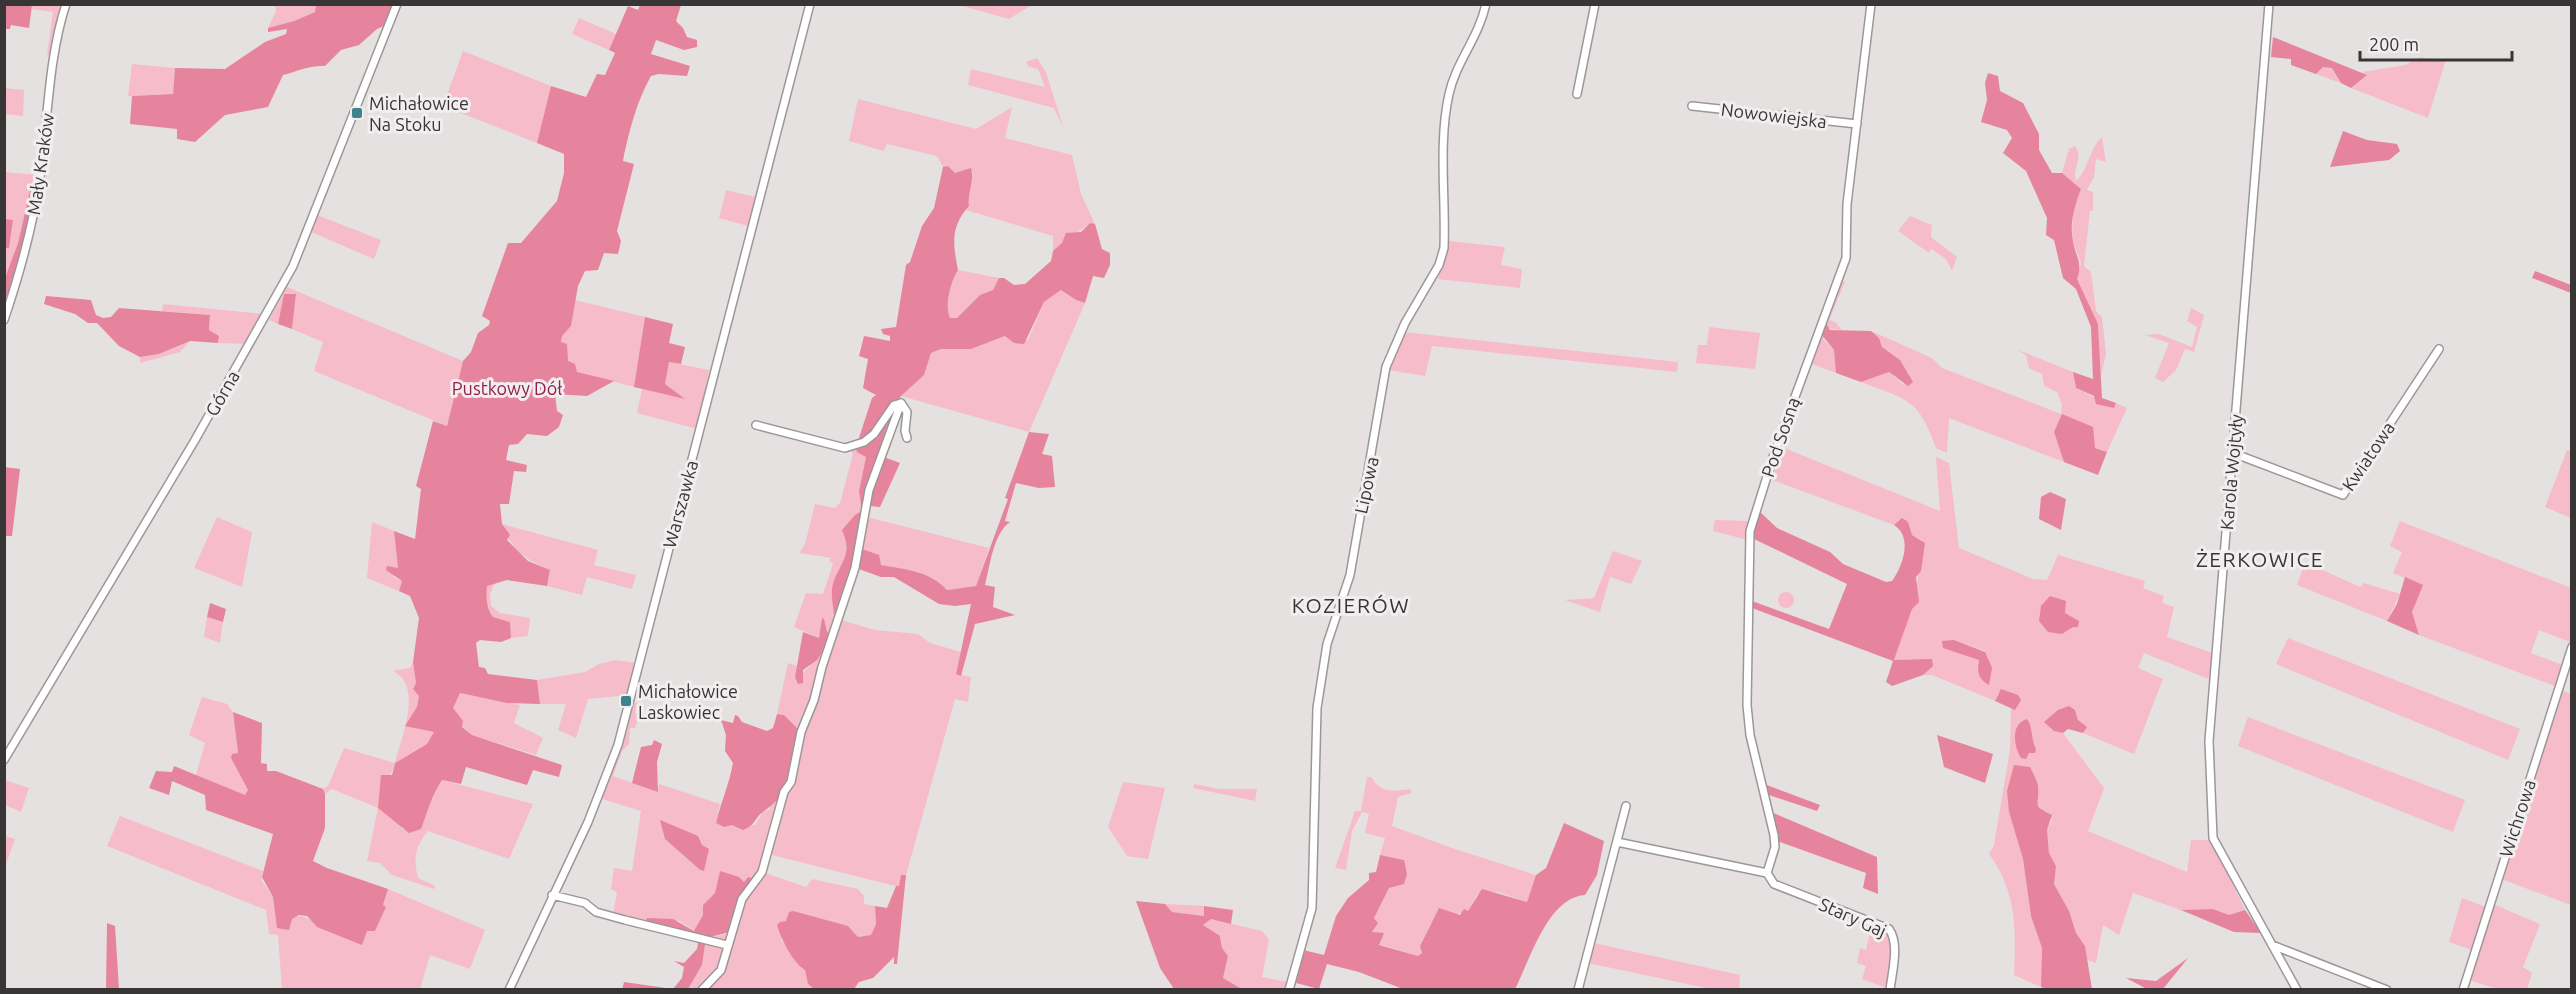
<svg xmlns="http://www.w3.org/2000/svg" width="2576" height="994" font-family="Ubuntu,sans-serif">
<rect width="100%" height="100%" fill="#e5e1e1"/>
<path fill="#f6bcc9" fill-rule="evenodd" d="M32,5H62L51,56L47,55L53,12L31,9Z
M275,5H316L315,12L294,21L268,28L276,11Z
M959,5H1032L1009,19Z
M579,18L616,34L609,50L572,34Z
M463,51L551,86L537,143L443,106Z
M2421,57L2436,61L2446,59L2428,118L2351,88L2367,75L2362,72L2405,65Z
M1037,58L1046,72L1063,127L1054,108L968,85L971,69L1045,87L1038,69L1029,67L1026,62Z
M132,64L175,68L173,94L128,96Z
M2323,67H2332L2341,83L2316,74Z
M4,88L24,90L23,116L5,114Z
M858,99L976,129L1012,107L1005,138L1072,155L1081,194L1095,224L1090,223L1053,251V236L966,210L969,206L968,196L973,172L955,173L948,166L943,167L937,156L887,144L884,151L849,141Z
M2102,137L2106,162L2096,159L2094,177L2087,190L2093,192V211H2090L2084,266L2091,272L2096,311L2102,317L2106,354L2101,375L2098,324L2077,279L2081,263L2072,240L2073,211L2081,189L2062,173L2069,149L2075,146C2084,156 2072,169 2076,181C2089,169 2089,149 2102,137Z
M5,172L37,175L36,186L31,187L18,243L5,278L4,248H9L13,220L5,219Z
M726,190L755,197L748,226L719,218Z
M317,215L381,240L374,259L309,231Z
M1910,216L1932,225L1931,237L1957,257L1952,271L1946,259L1931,249L1929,253L1898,231Z
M1449,241L1505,247L1501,265L1522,269L1520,288L1438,279Z
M958,270L999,278L993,290L980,295L957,318H950C944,305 951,281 958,270Z
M1841,280L1845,282L1829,320L1835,322L1842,330L1828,328L1823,339L1834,350L1836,373L1809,363Z
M287,287L463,361L447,426L314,371L323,342L292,329L296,295H284L278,324L269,320Z
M1061,290L1076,300L1085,303L1029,432L901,396L924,375L931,353L941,349H971L1005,336L1028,340L1044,302Z
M575,300L645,317L634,387L577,372L568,361L561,342L562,336L571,326Z
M163,304L264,314L246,344L218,343L219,336L209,330L210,315L162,311Z
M2191,308L2204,315L2194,352L2185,349L2176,370L2163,382L2155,378L2169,343L2145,335L2159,334L2192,347L2197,327L2187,321Z
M1709,327L1760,333L1755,369L1696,363L1698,345H1707Z
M1871,331L1932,358L1942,368L2061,414L2062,404L2057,392L2044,386L2042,374L2029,368L2026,355L2016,349L2073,372L2076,388L2114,408L2116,403L2127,408L2107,452L2054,432L2064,462L1949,418L1947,453L1936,448C1918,397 1907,400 1861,382L1889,372L1904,385L1900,360L1882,347L1879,338Z
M1403,332L1678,362L1677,372L1432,346L1425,376L1388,370Z
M190,341L180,352L140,363V357L159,354Z
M669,362L709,370L697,429L637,413L642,389L683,398L665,384Z
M859,440L856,447L866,457L859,491L863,511L846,540V560L837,574L834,597L836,627L841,620L875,630L918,634L930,643L961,652L956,674L971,677L968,702L955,699L906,875H901L899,887L768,854L762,872L806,887L812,879L858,889L864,896V904L875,906L876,923L871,935L858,937L848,926L789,912L781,940C790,950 794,964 805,970L808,984L814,989H688L702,965L706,938L727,934L745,882L720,871L715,893L703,905V915L695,931L680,921L645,923L613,915L617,892L611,889L614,868L632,871L641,811L602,799L586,830L633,702L637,703L635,713L641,714L635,728H630L629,744L622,751L613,776L658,792L659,784L720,804L716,823L755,825L763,812L769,810L801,732L784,715L777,714L788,663L797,666L795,677C814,668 820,651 827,632L822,619L819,638L794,627L806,593L823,594L833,564L829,560L832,558L799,553L805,544L815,504L835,508L840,503L853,454L851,450L816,442L842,445ZM698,836L705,860L704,871L700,870L665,839Z
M1779,446L1940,511L1936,457L1949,463L1959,548L2033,579L2047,580L2058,555L2145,581L2143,588L2164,596L2162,603L2174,607L2167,637L2212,653L2209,679L2144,653L2138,668L2163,679L2134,754L2083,733L2086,727L2078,720L2075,710L2054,731L2063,733L2104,788L2088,831L2187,872L2191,840H2212L2245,910L2229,915L2213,909L2181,910L2133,893L2119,935L2103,925L2096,963L2087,960L2085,946L2076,933L2069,911L2054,884L2056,866L2049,853L2047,830L2052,820L2036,803L2038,786L2009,812L2023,859L2031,916L2042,948L2041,987L2014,975C2016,928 2017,893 1989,854L1994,845L2010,750L2011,708L2015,710L1998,693L1995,701L1932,675H1923L1926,670L1910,659L1894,661L1916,595L1922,540L1912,535L1900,521L1894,525L1767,478ZM1954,640L1985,651L1977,669L1979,660Z
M2567,450L2571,451V518L2545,507Z
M217,517L252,532L242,587L194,568Z
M867,517L989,548L976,586L946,590C929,569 905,574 882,565C874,562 865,554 859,548Z
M1715,520L1750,521L1748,540L1713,531Z
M2400,521L2571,588L2570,642L2539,630L2531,653L2563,665L2555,686L2419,635L2412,612L2422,585L2393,573L2402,552L2390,546Z
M372,522L394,531L398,568L393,577L402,581L399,591L367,578Z
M502,524L598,550L594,565L636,575L632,589L587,577L582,595L547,586L550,570C526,560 510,549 502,524Z
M1613,551L1642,561L1631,584L1610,577L1600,612L1565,600L1594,598Z
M2305,562L2360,587L2364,583L2400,594L2387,621L2297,585Z
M495,582L490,594L491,606L500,613L530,618L528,636L511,638L510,622L493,617L486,601L487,586Z
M1778 600a8 8 0 1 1 16 0a8 8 0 1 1-16 0Z
M207,617L223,622L220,643L204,637Z
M2288,638L2520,729L2508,760L2276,664Z
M430,648L463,694L520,705L514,723L543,738L536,755L472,735L450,715Z
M615,660L636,663L628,695L588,699L576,738L558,730L566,704H540L537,680L585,672L599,664Z
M413,662L416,683L413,689L420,695L417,707L434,732L427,744L395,763L378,808L399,823L403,830L442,780L533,804L509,859L428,831C415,847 413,858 418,878L435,886L434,889L392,875L380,863L367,861L378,808L332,789L325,794L323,789L328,786L344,748L395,763C401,738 424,686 393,671L410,668Z
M2561,690L2572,694L2571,905L2501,879Z
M202,697L227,704L233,712L238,754L231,758L248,790L245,796L196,775L205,743L189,735Z
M2248,717L2465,800L2453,832L2238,746Z
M1367,777H1371C1381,794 1393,791 1411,789V793L1398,797L1392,826L1452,848L1536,875L1527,902L1498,892L1477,895L1468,911L1431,923L1420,946L1422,953L1418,956L1378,944L1372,932L1378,923L1374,918L1389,888L1404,884V860L1380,855L1385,838L1365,833L1369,814L1362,812L1352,831L1346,870L1335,868L1355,811H1361Z
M5,780L29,788L21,812L5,805Z
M1123,782L1165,788L1148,859L1127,856L1108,827Z
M1194,784L1219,789H1257L1255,801L1193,788Z
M120,816L263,871L262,881L273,897L277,928C296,916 300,909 318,927L375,931L386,907L383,905L388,889L485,930L470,969L430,955L420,989H282L278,935L269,934L266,910L107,846Z
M5,836L15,839L5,867L4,836Z
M2462,898L2486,907L2472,950L2449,942Z
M1165,904L1204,906L1205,916L1172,912Z
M2493,904L2540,924L2523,967L2532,973L2527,989H2497L2469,980Z
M1211,919L1262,931L1269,940L1262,977L1287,982L1285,989H1242L1223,978L1228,956L1222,948L1221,938L1203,925Z
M1872,925L1889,931L1893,942L1889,989L1862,979L1866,966L1857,963L1860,948L1866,950Z
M1594,943L1740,975L1739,989H1711L1588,963Z"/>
<path fill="#e6839d" d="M5,4L32,5L29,28L11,25L10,29H5Z
M316,5H392L384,26L377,29L359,45L341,50L325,66C309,65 298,71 283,75L268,107L225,115L195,142L177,139V129L130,124L132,96L173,94L175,68L225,69L265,42L286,34L287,29L268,32V28L294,21L315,12Z
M640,5H681L676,21L683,28L687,37L697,40V47L684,50L656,40L651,54L690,66L687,76L659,74L651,76C637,101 630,128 624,155L623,161L634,164L617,231L621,241L618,254L604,253L598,270L585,271L578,286L571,326L562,336L561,342L567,344L568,361L575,364L577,372L614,381L587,396L555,394L557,411L563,415L559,427L547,436L527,434L518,444L509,445L506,460L527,465L526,472L514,471L509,504H500L502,524L510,535L507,540L528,561L550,570L547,586L507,580L487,586C486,598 486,607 493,617L510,622L511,638L501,642L480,640L476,643L479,667L485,668L488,674L537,680L540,704L507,703L460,693L453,708L463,721L462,727L472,735L562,765L559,777L533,770L527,785L466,767L461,784L442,780C431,796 428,811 421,829L409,833L378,808L381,775H392L395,763L427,744L434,732L405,726L417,707L419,696L413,689L416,683L413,662L419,618L410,596L399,591L402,581L386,570L387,566L398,568L394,531L415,539L421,489L416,486L433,421L447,426L463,361L471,352L478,333L489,325L490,321L482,316L508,243H521L557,201L564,173V154L537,143L551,86L586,97L597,74L605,75L615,53L609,50L628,6L638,10Z
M2273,37L2367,75L2351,88L2341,83L2332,68L2323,67L2316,74L2291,65V59L2271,57Z
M1988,73L1998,76L2000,91L2023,103L2039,134V150L2052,173H2062L2081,189C2075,205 2069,223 2073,242C2076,257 2083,263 2077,279L2098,324L2102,398L2116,403L2114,408L2096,404L2094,396L2076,388L2073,372L2093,379L2091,327L2076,289L2063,278L2054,240L2046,235L2047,218L2026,171L2003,153L2012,138L2007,130L1981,122L1987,100L1985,83Z
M2343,131L2367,140L2397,144L2400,151L2389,160L2330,167Z
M948,166L955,173L971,168C975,180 967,193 969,206C950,227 953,244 958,270C951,281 944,305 950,318H957L980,295L993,290L999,278H1004L1014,285L1025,284L1051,261L1053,251L1062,243L1066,233L1081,232L1090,223L1095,224L1102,249L1110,253V265L1104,278L1093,276L1085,303L1076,300L1061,290L1044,302L1024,344L1014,343L1005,336L971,349H941L931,353L924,375L901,396L898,402L881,456L900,463L880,507L870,506L859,548L879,555L881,565C904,569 930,571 947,590L976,586L1008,499L1005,498L1029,432L1049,434L1042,454L1052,456L1055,487L1039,488L1016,483L1005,521L1010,522C993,534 990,566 985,585L995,587L993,607L1015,615L975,624L961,676L956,674L971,604L955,606L939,604L894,577H881L856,568L836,628C835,616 831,600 832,589C836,565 855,558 842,530L855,515L862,511L859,491L866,457L857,452L856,447L872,398L876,395L863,388L868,359L859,356L864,336L890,341V336L883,334L881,329L896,327L906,265L910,262L922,226L934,208L943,167Z
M31,186H36L23,247L9,299L5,294V278L18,243Z
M5,219L13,220L9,248H5Z
M2535,271L2571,285V293L2532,278Z
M284,294H296L292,329L278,324Z
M46,296L91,300L96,315L103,318L111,317L119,308L210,315L209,330L219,336L218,343L190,341L159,354L140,357L119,346L97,323H88L75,314L44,304Z
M645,317L673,324L669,343L685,347L681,364L669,362L665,384L685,399L634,387Z
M1826,323L1830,330L1871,331L1879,338L1882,347L1900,360L1913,382L1908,386L1889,372L1861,382L1836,373L1834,350L1821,334Z
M2062,414L2093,427L2095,448L2107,452L2098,475L2064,462L2054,432Z
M4,467L20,469L12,536H5Z
M2050,492L2066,499L2061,530L2039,519L2041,497Z
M1758,510L1777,528L1830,552L1843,564L1886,582L1892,581C1903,566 1913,537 1894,525L1902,518L1908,522L1912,535L1925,543L1921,571L1916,577L1919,602L1912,609L1894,660L1932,659L1933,666L1923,675L1892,686L1886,682L1893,661L1752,608V601L1829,629L1847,584L1752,538Z
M2405,577L2423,585L2412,612L2419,635L2387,621L2397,604Z
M2050,596L2066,601L2065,613L2079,621L2078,627H2073L2062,634L2048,632L2039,621L2041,606Z
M210,603L226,609L223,622L207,617Z
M822,618L824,619L827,632L833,636L817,660L803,670V683L798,684L795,677L803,632L819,638Z
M1954,640L1985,652L1992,668L1989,685C1978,679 1977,672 1979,660L1943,648L1942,641Z
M2001,689L2018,695L2021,700L2015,710L1995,701Z
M2069,706L2075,710L2078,720L2087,727L2083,733L2068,729L2063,733L2054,731L2044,722L2058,710Z
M233,712L262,723L261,763L267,764V771H276L323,789L325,794V828L313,861L327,868L388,889L383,905L386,907L375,931H367L362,945L317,927L307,916L299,915L292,919L289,930L277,928L273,897L262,877L273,834L206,810L205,795L172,781L169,795L149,788L156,771L172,772L174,766L245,795L248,790L231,758L232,754L238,753Z
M777,714L784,715L801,732C794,770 795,789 763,812C754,818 757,824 743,830L732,825L724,827L716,823C721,802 729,785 733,763L725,751L726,735L721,720L733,723L735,715L738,716L742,722L767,731L773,728Z
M2027,719C2033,727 2031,740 2036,749L2035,753H2029L2026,759L2021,758C2014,747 2010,724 2027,719Z
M1937,735L1993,754L1985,783L1944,767Z
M654,740L662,744L657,762L658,792L632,783L641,747L652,745Z
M2014,765L2030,767C2033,773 2037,780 2038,786C2040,806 2030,804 2052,815L2047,830L2049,853L2056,866L2054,884L2069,911L2076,933L2085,946L2092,989H2047L2041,987L2042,948L2031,916L2023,859L2009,812L2007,791Z
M1764,784L1820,805L1817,811L1766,794Z
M1771,812L1877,857L1878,894L1863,888L1866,873L1777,841Z
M660,820L698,836L702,845L709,849L704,871L700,870L665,839Z
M1564,823L1604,841L1597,875L1585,895C1548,897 1530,960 1515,989H1403L1359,972L1327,964L1319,989L1296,983L1303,950L1324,955L1336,916L1348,898L1369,880V873L1376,872L1380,855L1404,860L1407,874L1404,884L1389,888L1374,918L1378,923L1372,932L1384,933L1379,945L1418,956L1422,953L1420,946L1439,908L1460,915L1464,909L1468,911L1482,889L1527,902L1536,875L1546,868Z
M720,871L739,877L744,882L748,877L754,879L730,932L706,938L702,965L688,989L622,990L624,982L673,989L682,978L684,967L674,961L684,963L697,949L698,943L645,923L647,918L673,919L694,931L703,915V905L715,893Z
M901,875H906L897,964H894V957L873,978L859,982L854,989H814L808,984L805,970C793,963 781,939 777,925L780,922L786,921L789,912L793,911L848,926L858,937L871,935L876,924L875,906L887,908L896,886H899Z
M1136,901L1165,904L1172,912L1204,916V906L1233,910L1231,924L1211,919L1203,925L1220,936L1222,948L1228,956L1223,978L1242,989H1174L1160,968Z
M2213,909L2229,915L2245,910L2261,933L2234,932L2181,910Z
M107,923L115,926L119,989H106Z
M2188,958L2163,989H2147L2126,978L2156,981Z"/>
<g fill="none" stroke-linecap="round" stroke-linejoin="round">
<defs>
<path id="minor" d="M2269,4L2209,741L2213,838L2297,990
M1577,94L1595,4
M1692,106L1857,124
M4,320C20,273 33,226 40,177C48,121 48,59 66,4
M901,403L907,412L905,431L907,438
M2233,453L2343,495L2439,349
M4,760L195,440L293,266L397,4
M1617,842L1767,873
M1767,873L1775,847L1774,835L1750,735L1747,705L1750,531L1774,454L1846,258L1847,204L1871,4
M1767,873L1774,884L1889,929C1900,944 1892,972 1890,990
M552,895L585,903L596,912L625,920L727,945
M2272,945L2387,990
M509,990L588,822L618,745L810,4
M702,990L721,970L742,899L762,872L784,792L791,782L801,732L814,700L822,667L855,568L869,490L901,403L894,405L874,434L864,442L845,448L756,425
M1289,990L1312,908L1317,708L1327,644L1350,575L1386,367L1405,323L1439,265L1444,248C1446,198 1438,143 1449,94C1456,62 1478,39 1486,4
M1578,990L1626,806
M2463,990L2572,647"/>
</defs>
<use href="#minor" stroke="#9b9798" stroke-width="10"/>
<use href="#minor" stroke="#fff" stroke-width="7"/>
</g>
<g fill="#3d858c" stroke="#f2eeef" stroke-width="2">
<rect x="351" y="107" width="12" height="12" rx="3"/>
<rect x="620" y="695" width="12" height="12" rx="3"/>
</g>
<g text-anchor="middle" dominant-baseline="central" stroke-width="6" stroke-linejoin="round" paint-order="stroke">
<g font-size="18" fill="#373535" stroke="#f2eeef" text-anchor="start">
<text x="369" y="103">Michałowice<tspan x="369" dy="21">Na Stoku</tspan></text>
<text x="638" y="691">Michałowice<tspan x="638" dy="21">Laskowiec</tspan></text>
</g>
<g font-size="18" fill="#373535" stroke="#f2eeef">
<text transform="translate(1774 115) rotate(7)">Nowowiejska</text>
<text transform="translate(40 164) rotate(-82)">Mały Kraków</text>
<text transform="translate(222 393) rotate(-60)">Górna</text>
<text transform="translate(1780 437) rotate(-71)">Pod Sosną</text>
<text transform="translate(2368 456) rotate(-56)">Kwiatowa</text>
<text transform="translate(2231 472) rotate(-85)">Karola Wojtyły</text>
<text transform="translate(1366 485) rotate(-78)">Lipowa</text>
<text transform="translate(680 504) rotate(-75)">Warszawka</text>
<text transform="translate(2517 818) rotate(-72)">Wichrowa</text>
<text transform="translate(1853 917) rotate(24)">Stary Gaj</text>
</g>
<g font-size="18" fill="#941f4b" stroke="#f2eeef">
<text x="507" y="388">Pustkowy Dół</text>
</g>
<g font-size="21" letter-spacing="1.5" fill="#373535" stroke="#f2eeef">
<text x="2260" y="559">ŻERKOWICE</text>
<text x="1351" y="605">KOZIERÓW</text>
</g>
</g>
<rect width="2576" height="994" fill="none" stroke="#373535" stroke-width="12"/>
<path d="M2360 51v9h152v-9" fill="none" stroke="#373535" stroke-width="3"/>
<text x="2369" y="51" font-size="18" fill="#373535" stroke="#f2eeef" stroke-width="4.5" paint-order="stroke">200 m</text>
</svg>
